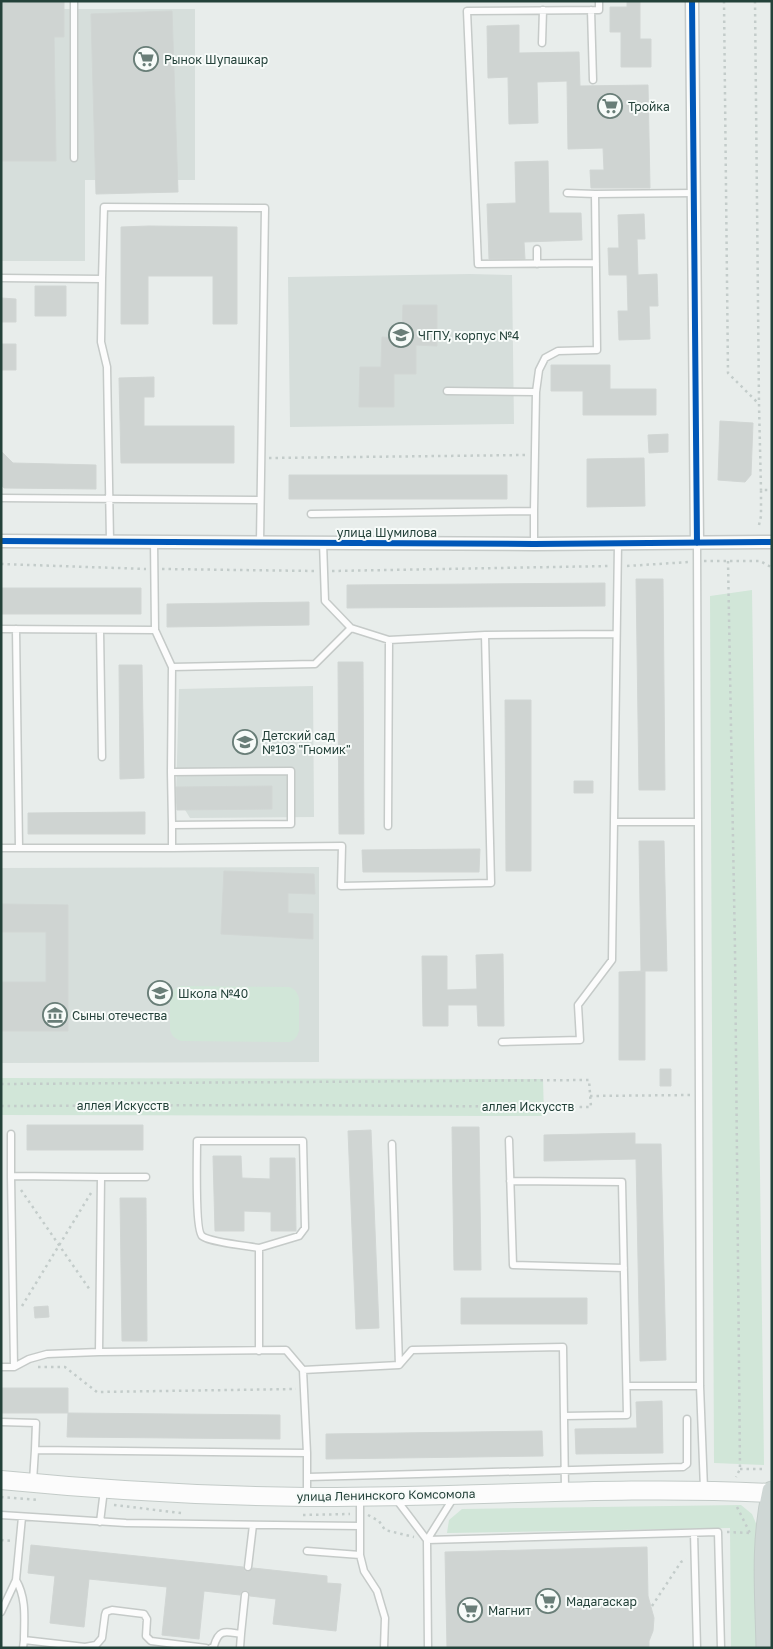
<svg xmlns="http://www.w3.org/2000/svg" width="773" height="1649" font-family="'Golos Text',sans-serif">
<rect width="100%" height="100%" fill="#e8edeb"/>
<path fill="#d6dedb" d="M1,9H195V180H85V261H1Z
M470,274L512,275L514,424L290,427L288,277Z
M313,686L314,817L190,818L176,795L179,689Z
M319,867V1062L1,1063V868Z"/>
<path fill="#d1e6d8" d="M752,590L764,1465L714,1463L710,596Z
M181,986L289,987C295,989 297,992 299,998V1031C297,1037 295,1040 289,1042L181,1041C174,1038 172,1036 170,1030V997C172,991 175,988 181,986Z
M1,1078L543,1079L544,1116L1,1115Z
M741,1505L752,1514L758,1528L759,1648H731L730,1528L447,1533L449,1520L462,1509Z"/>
<path fill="#cfd4d2" stroke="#d1d6d4" d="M627,1H640V39H651V67H621V32H610V7H627Z
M64,2V37H54L56,161H1V3Z
M172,11L178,192L96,194L91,14Z
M519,25V53L579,52L580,86L648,85L650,188H591L590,170H604L603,148L568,149L567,81L537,82L538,123L509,124L508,77L488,78L487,26Z
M548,161L549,213H581L582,240L524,242L525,259H489L487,204L516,203L515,162Z
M644,214L645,239H637L638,275L657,274L658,306H649L650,339L619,340L618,311H628L627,275H609L608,248H619L618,215Z
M149,226L237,227V324H213V276H148V324H121V227Z
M35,286H66V316H35Z
M1,298L16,299V322H1Z
M403,305H437V346L416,345V374H394V407H359L360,367H381L382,337L402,338Z
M1,344H16V370H1Z
M551,365H610V389H656V415H583V391H551Z
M154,377V397H144V426H234V463H121L119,378Z
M720,421L753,423L751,475L745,482L718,480Z
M668,434V452L649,453L648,435Z
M1,451L13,463L96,465V489L4,488L1,485Z
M644,458L645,506L587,507V459Z
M289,475H507V499H289Z
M636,579H663L665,790H639Z
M605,583V606L347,608V585Z
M1,588H141V614H1Z
M309,602V625L167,627V604Z
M338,662H363L364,834H339Z
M119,665H142L144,778L120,779Z
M505,700H531V871H506Z
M574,781H593V793H574Z
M272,786V809L177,810L176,787Z
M145,812V834H28V813Z
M639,841H664L667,971H641Z
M480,849L479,872H363L362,850Z
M224,871L314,874L315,894L288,893V913L313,914V939L221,934Z
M1,904L68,905V1031H1V982H46V932H1Z
M503,954L504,1026H478L477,1005H448V1026H423L422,956H447V990L477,989L476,955Z
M645,971V1060H619V972Z
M660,1069H671V1086H660Z
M27,1125H143V1150H27Z
M452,1127H479L481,1270H454Z
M371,1130L379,1328L356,1329L348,1131Z
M635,1133V1144H661L666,1360L640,1361L636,1159L544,1161V1135Z
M213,1156H241L242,1178L270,1179V1158H295L296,1231H271V1212L244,1211V1231H215Z
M120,1198H146L147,1341H122Z
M461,1298H587V1324H461Z
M48,1306L49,1317L35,1318L34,1307Z
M1,1388H68V1413H1Z
M662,1401L663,1453L576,1454L575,1429L637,1428L636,1402Z
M68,1413L280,1415V1439L67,1437Z
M542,1431L543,1456L326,1459V1434Z
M31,1545L243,1567L245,1571L248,1572L253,1568L327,1576V1583L341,1584L336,1631L273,1624L276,1599L250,1596L248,1591L245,1590L241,1592L240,1595L204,1591L199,1639L162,1635L167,1587L89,1579L84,1627L50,1623L55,1576L28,1573Z
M647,1547L648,1596L654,1618L653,1631L649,1641V1648H447L445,1552Z"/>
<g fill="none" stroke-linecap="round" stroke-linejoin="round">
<defs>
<path id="lane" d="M74,1V158
M591,10L593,80
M542,43L543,10
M567,193L595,194
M537,249V264
M596,263L478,264L467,11L599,10V1
M1,278L102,279L104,207L265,208L260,542
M102,279L101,342L107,367L110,541
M447,391L536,392
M1,498L260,500
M534,511L536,392L539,370L545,358L558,351L597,350L595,194L694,193
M311,514L534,511V544
M154,541L155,630L172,667L315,664L351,628
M323,542L325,601L351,628L389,640L485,635L616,634
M697,543L700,1386L704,1489
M1,629L155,630
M16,629L19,848
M100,630L102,757
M171,772L172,825L291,824V771L171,772L172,667
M614,822H698
M388,826L389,640
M1,848H172L342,846L341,886L491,883L485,635
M172,848V825
M502,1042L580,1040L578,1005L612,960L618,543
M509,1140L513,1265L624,1268
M392,1144L399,1365
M11,1176V1134
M101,1177H146
M510,1181L622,1182L627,1415L564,1416
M259,1248L299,1236L305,1228L303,1141H197C197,1155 195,1230 202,1236C209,1242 248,1246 259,1248V1351
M1,1367H14L29,1359L47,1354L99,1352
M14,1367L11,1176L101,1177L99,1352L286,1350L303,1370L307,1453V1496
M303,1370L399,1365L412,1350L563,1347L565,1490
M627,1386H700
M1,1422L36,1423L35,1450L307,1453
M308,1477L683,1467L687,1464V1419
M33,1481L35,1450
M360,1497V1555L364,1571L377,1591L385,1618L384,1648
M396,1499L427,1540
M1,1515L126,1523L360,1526
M100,1522L104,1490
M694,1533L697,1648
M427,1540L718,1532L721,1648
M307,1551L360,1555
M248,1567L253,1525
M16,1580C27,1599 24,1620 24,1640
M1,1612L16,1580L22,1517
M23,1648L24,1640L85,1647L96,1645L102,1638L105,1615L106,1612L112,1610L144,1614L147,1619L146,1636L151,1641L206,1648
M211,1648L214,1646C219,1628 226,1632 241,1634L245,1595
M240,1648L241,1634
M428,1648L427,1540L454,1497"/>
<path id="street" d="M692,1L697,543
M1,541L534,544L772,542"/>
<path id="secondary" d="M1,1480C103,1490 205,1496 307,1497C461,1498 617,1485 771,1493"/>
<path id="primary" d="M766,1648C765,1595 760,1543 772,1491"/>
</defs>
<use href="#lane" stroke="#c5cac8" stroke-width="9"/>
<use href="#street" stroke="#c5cac8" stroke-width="15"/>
<use href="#secondary" stroke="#c3cbc8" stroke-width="20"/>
<use href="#primary" stroke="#c3ccc9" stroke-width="21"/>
<path stroke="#c3ccca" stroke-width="2.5" stroke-dasharray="2.5 4" stroke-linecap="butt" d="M724,1L728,373L758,403
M755,1L759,404L761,490
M269,458L526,455
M759,525L761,516V490H770
M704,561H760L771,567
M728,561L735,949L740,1469L736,1477
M1,564L146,569
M627,566L689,562
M162,569L316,571
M332,571L609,566
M1,1084L589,1080L591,1107L275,1105L1,1106
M590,1096L691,1095
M21,1190L90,1290
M22,1306L91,1193
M38,1367H65L97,1392L296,1389
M740,1469H764
M1,1497L39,1500
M114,1505L181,1513
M737,1507L750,1533
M303,1515L350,1514
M368,1515L379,1521L385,1530L414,1537
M727,1532L750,1533
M1,1540L12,1541
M652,1606L681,1562L686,1559"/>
<use href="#lane" stroke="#fcfcfc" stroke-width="6"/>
<use href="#street" stroke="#fcfcfc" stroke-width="12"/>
<use href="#secondary" stroke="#fcfcfc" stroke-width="18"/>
<use href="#primary" stroke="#cfd7d5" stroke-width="19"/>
<defs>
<path id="cycleway" d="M692,1L697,543
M1,541L534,544L772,542"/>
</defs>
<use href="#cycleway" stroke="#f7fbf9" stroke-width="9"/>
<use href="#cycleway" stroke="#0057b8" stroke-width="6"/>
</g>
<defs>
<symbol id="supermarket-ring" viewBox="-11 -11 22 22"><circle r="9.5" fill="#f7fbf9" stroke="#697e78" stroke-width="1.5"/><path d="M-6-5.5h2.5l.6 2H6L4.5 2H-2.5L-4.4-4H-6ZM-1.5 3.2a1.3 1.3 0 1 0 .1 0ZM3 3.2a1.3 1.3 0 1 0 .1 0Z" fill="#697e78"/></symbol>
<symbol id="university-ring" viewBox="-11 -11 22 22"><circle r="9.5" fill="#f7fbf9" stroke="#697e78" stroke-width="1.5"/><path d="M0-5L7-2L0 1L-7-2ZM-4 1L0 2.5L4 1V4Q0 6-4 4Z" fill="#697e78"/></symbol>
<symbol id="school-ring" viewBox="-11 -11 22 22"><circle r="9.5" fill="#f7fbf9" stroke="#697e78" stroke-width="1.5"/><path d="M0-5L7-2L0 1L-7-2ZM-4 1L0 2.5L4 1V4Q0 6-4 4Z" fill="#697e78"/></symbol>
<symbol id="museum-ring" viewBox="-11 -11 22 22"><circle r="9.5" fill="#f7fbf9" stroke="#697e78" stroke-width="1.5"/><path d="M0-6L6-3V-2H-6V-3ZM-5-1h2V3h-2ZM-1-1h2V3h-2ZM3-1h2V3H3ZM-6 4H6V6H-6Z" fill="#697e78"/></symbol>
</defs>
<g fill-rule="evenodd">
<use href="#supermarket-ring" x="132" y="45" width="28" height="28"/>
<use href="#supermarket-ring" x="596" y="92" width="28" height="28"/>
<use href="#university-ring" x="387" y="321" width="28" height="28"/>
<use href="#school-ring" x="231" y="728" width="28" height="28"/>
<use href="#school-ring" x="146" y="979" width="28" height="28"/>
<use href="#museum-ring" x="41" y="1001" width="28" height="28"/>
<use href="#supermarket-ring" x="534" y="1587" width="28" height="28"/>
<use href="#supermarket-ring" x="456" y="1596" width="28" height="28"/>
</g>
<g text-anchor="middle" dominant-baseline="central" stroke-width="4" stroke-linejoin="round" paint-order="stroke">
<g font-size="12" fill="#24423a" stroke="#f7fbf9" text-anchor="start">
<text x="164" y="59">Рынок Шупашкар</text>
<text x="628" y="106">Тройка</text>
<text x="418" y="335">ЧГПУ, корпус №4</text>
<text x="262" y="735">Детский сад<tspan x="262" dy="14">№103 "Гномик"</tspan></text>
<text x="178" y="993">Школа №40</text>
<text x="72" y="1015">Сыны отечества</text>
<text x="566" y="1601">Мадагаскар</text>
<text x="488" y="1610">Магнит</text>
</g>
<g font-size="12" fill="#24423a" stroke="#f7fbf9">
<text x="387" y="532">улица Шумилова</text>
<text x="123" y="1105">аллея Искусств</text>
<text x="528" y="1106">аллея Искусств</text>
<text transform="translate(386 1495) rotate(-1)">улица Ленинского Комсомола</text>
</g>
</g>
<rect width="773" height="1649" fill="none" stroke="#24423a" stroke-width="5"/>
</svg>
